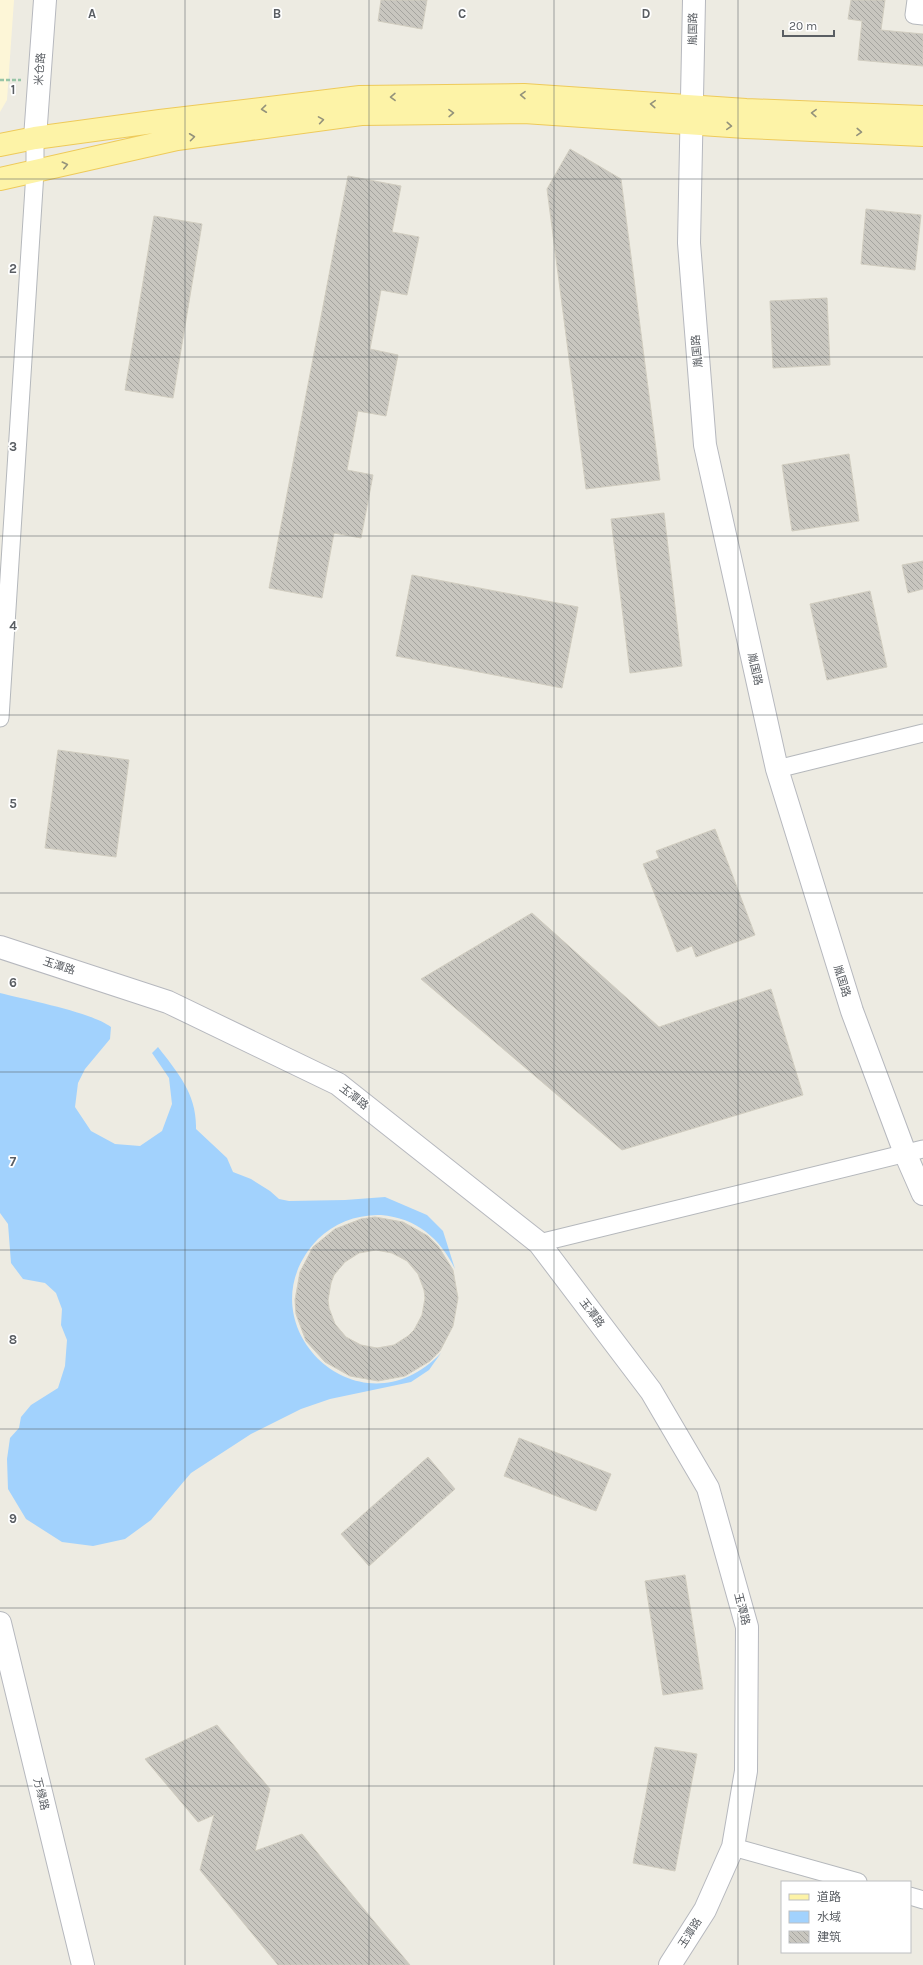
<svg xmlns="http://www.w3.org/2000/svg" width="923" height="1965" font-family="Karla,'Noto Sans SC',sans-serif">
<defs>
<pattern id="building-back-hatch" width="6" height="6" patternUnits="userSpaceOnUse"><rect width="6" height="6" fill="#c8c6bf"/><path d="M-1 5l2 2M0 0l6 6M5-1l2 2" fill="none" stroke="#a5a49f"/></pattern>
</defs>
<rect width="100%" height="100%" fill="#edebe2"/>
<path fill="#fdf6d7" d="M0,0H14L7,100L0,112Z"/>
<path fill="#a2d2fd" d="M0,993C27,1000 91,1012 111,1027L110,1039L85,1069L78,1083L75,1107L91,1131L115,1144L140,1146L162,1131L172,1104L169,1078L152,1053L158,1047C178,1073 197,1094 196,1129L227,1158L233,1172L251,1179L270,1191L279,1199L289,1201L345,1200L385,1197L427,1215L443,1231L455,1269C440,1238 416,1218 381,1215C358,1214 334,1223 318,1239C239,1321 358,1440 441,1353L429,1370L411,1382L330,1399L301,1409L251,1434L191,1473L151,1520L125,1539L93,1546L62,1542L26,1519L8,1489L7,1459L10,1438L19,1428L21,1417L31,1405L58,1388L65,1366L67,1340L61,1325L62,1309L56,1293L45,1283L23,1279L11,1263L8,1224L0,1213Z"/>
<path fill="url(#building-back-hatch)" stroke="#d1cdc0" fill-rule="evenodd" d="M381,0H427L422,29L378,21Z
M851,0H885L881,30L923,34V66L858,60L862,21L848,19Z
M570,149L621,179L660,480L586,489L547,189Z
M348,176L401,186L392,232L419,237L407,295L381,290L370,349L398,355L386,416L358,411L347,470L373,475L361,538L334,533L322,598L269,588Z
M866,209L921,215L915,270L861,264Z
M154,216L202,224L173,398L125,390Z
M827,298L830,365L773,368L770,301Z
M849,454L859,521L792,531L782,465Z
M664,513L682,666L630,673L611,519Z
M923,561V589L908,593L902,565Z
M412,575L578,607L562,688L396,656Z
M870,591L887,667L827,680L810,604Z
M58,750L129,760L116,857L45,848Z
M715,829L755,935L696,957L692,946L677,952L643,864L659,858L656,851Z
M532,913L659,1027L771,989L803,1095L622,1150L421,979Z
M375,1217L403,1222L428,1236L438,1246L453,1270L458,1298L453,1326L440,1351L430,1361L405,1376L378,1381L350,1376L325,1362L306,1341L296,1314L295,1300L300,1272L313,1247L335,1229L361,1219ZM376,1250L392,1253L407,1261L418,1274L424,1290L425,1298L422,1315L414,1330L408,1336L394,1345L377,1348L361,1345L346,1337L335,1324L329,1308L328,1300L331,1283L334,1275L345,1262L359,1253Z
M519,1438L611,1474L596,1511L504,1476Z
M428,1457L455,1489L369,1566L341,1534Z
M685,1575L703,1689L663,1695L645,1581Z
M217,1725L270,1789L255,1851L302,1834L410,1965H278L200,1870L214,1815L198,1822L145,1759Z
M655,1747L697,1754L675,1871L633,1863Z"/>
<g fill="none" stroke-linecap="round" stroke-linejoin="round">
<defs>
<path id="street" d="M916,0L914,15L923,16
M0,718L35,172V138
M777,769L923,733
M539,1243L923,1149
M733,1847L858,1882
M910,1896L923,1900"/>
<path id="secondary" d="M694,0L689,243L705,445L777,769L852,1011L905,1153L923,1194
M35,138L45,0
M0,947L168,1002L338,1084L539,1243L651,1391L708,1488L747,1627L746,1771L733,1847L705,1910L670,1965
M0,1623L83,1965"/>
<path id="primary" d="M0,145L35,138L160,121L360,97L524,95L746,110L923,117
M0,179L177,139L361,114L524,112L745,127L923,135"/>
</defs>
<use href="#street" stroke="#b5b8bc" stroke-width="19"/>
<use href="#secondary" stroke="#b6b8be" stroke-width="24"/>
<use href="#primary" stroke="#eeca5a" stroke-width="24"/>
<path stroke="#98c5a7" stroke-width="2.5" stroke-dasharray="4 2" stroke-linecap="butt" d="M0,80H21"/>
<use href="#street" stroke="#fff" stroke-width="17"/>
<use href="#secondary" stroke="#fff" stroke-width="22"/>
<use href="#primary" stroke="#fdf3a7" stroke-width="22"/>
</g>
<defs><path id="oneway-chevron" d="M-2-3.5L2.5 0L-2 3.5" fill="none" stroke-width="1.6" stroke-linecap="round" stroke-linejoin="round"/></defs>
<g stroke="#93927b">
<use href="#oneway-chevron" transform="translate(523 95) rotate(-179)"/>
<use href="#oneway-chevron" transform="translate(393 97) rotate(179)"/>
<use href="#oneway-chevron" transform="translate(653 104) rotate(-176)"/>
<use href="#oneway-chevron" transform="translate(264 109) rotate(174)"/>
<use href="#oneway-chevron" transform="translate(451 113) rotate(-1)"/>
<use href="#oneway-chevron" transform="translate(814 113) rotate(-178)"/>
<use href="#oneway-chevron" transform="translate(321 120) rotate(-9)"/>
<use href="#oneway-chevron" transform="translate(729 126) rotate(4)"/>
<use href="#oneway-chevron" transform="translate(859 132) rotate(3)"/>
<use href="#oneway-chevron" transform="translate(192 137) rotate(-7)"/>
<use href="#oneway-chevron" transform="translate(65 165) rotate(-13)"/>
</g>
<path fill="none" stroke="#5a5e63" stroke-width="1" stroke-opacity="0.55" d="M185,0V1965M369,0V1965M554,0V1965M738,0V1965M0,179H923M0,357H923M0,536H923M0,715H923M0,893H923M0,1072H923M0,1250H923M0,1429H923M0,1608H923M0,1786H923"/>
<g text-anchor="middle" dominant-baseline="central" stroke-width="3.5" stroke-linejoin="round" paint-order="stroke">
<g font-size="11" fill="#5a5e63" stroke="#fff">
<text transform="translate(693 29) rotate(-89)">胤国路</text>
<text transform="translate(40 69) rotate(-86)">米仓路</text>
<text transform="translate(697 351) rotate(-95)">胤国路</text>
<text transform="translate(755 669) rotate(77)">胤国路</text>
<text transform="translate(59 966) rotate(18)">玉潭路</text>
<text transform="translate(842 981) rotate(73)">胤国路</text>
<text transform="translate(354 1097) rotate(38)">玉潭路</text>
<text transform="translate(592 1313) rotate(53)">玉潭路</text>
<text transform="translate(742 1609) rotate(76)">玉潭路</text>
<text transform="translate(41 1794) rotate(76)">万缘路</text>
<text transform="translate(690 1933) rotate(-57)">玉潭路</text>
</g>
</g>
<g font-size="13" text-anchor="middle" font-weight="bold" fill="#5a5e63" stroke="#fff" stroke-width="3.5" stroke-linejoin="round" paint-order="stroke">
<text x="92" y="18">A</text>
<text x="277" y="18">B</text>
<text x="462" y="18">C</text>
<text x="646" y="18">D</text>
<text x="13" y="94">1</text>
<text x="13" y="273">2</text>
<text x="13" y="451">3</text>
<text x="13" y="630">4</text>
<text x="13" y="808">5</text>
<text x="13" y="987">6</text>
<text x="13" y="1166">7</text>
<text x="13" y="1344">8</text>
<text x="13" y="1523">9</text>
</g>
<rect x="781" y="1881" width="130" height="72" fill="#ffffff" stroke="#bdbfc1"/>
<rect x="789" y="1894" width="20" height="6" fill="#fdf3a7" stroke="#bdbfc1"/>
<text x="817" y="1901" font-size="12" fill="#5a5e63">道路</text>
<rect x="789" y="1911" width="20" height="12" fill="#a2d2fd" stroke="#bdbfc1"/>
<text x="817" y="1921" font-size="12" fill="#5a5e63">水域</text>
<rect x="789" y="1931" width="20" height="12" fill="url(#building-back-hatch)" stroke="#bdbfc1"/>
<text x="817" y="1941" font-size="12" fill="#5a5e63">建筑</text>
<path d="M783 30v6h51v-6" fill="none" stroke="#5a5e63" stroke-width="2"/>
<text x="789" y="30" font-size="12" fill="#5a5e63" stroke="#ffffff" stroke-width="3" paint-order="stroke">20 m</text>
</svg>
